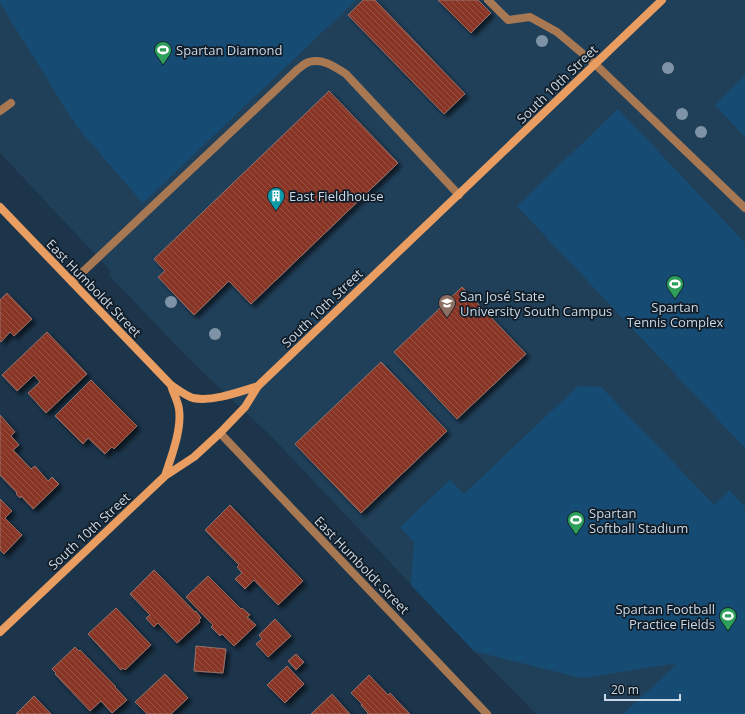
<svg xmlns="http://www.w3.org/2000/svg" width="745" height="714" font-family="'Open Sans',sans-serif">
<defs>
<pattern id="building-back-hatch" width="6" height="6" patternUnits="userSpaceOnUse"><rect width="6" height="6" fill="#883626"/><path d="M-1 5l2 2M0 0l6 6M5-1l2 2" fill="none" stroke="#975246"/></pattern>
<filter id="shadow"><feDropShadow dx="3.5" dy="3.5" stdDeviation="2" flood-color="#0009"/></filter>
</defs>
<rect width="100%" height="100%" fill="#1c354b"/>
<path fill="#20405a" d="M0,0H745V714H536L474,651L272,437L190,360L109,275L111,271L0,153Z"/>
<path fill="#164c74" d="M0,0H356L143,203L77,127L0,3Z
M745,76V137L715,105Z
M618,109L745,243V448L517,206Z
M578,386L601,387L714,505L729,490L745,507V714H623L678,663L582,678L474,651L411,585L414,542L400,527L450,480L464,494Z"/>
<path fill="url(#building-back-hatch)" stroke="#967068" filter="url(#shadow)" d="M363,0H375L465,94L444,114L348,15Z
M438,0H478L491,13L471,33Z
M329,91L398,163L251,304L229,281L194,315L158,277L165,271L154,259Z
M462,287L526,354L457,419L394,352Z
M7,293L32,319L14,336L10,332L1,342L0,341V300Z
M47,332L87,374L46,413L28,393L40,382L34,375L17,391L2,375Z
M381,362L447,431L361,513L295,444Z
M91,380L137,426L114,449L112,447L105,454L88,438L83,444L55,416Z
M0,415L15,432L11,436L19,445L13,450L31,469L35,466L48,481L52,477L59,484L33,509L21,496L20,498L16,494L17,493L0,475Z
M0,499L12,511L5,518L22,535L4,554L0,550Z
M230,505L303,581L278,605L254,580L245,589L235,579L242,573L237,567L239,565L205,530Z
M154,570L195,612L196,611L201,618L199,620L200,622L177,643L158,623L154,627L146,618L150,615L130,594Z
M208,576L241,609L242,608L250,615L247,617L256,625L234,646L222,634L220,636L211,627L213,625L186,597Z
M116,608L151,645L125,670L123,668L121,670L88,634Z
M275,619L291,636L268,657L256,644L262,639L259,635Z
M196,646L226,649L223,673L194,671Z
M75,647L79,651L80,650L116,687H115L127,700L112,713L101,701L90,711L55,674L56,673L52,669Z
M296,654L304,662L296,670L288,661Z
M287,666L304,684L285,703L267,685Z
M165,674L188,698L171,714H147L135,702Z
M369,675L388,695L390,693L410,714H367L368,713L361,705L362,704L351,693Z
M332,694L350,714H311Z
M34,696L51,714H16Z"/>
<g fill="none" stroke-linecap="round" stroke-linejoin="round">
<path stroke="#a87853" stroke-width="8" d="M488,0L508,20L530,17L557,32L595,64L745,208
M0,111L11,103
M72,282L298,69C301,67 305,63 309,62C323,58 335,67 346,74L459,195"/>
<path stroke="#a87853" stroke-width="8" d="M220,433L487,714"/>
<path stroke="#ea9d60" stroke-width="8" d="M0,207L171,385C177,389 186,396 193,398C212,402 239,392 258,386
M165,476C171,457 182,430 179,409C178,401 173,393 171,385
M0,632L165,476L194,457L220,433L245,407L258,386L662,0"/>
</g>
<g fill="#7e94a6">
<circle cx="542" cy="41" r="6"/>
<circle cx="668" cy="68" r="6"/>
<circle cx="682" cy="114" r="6"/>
<circle cx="701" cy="132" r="6"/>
<circle cx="171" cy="302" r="6"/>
<circle cx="215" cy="334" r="6"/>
</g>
<defs>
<symbol id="stadium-pin" viewBox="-11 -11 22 30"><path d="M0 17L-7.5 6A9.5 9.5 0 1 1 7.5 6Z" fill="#2e9e5b" stroke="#111c26"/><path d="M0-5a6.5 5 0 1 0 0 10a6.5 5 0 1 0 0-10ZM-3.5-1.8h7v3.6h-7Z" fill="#fff"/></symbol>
<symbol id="building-pin" viewBox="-11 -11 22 30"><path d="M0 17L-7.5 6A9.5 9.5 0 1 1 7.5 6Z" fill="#0f9aa8" stroke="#111c26"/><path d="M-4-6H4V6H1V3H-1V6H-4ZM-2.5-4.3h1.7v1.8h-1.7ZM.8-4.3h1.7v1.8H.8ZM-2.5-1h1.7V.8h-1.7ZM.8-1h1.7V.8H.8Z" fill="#fff"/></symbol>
<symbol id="university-pin" viewBox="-11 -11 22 30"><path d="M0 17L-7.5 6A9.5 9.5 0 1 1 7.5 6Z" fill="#8d6e63" stroke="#111c26"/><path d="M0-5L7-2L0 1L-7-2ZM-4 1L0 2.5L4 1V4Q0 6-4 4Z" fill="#fff"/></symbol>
</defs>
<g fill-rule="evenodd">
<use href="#stadium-pin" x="153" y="40" width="20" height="27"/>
<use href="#building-pin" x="266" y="186" width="20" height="27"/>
<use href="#stadium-pin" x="665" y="274" width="20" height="27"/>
<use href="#university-pin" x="437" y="293" width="20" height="27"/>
<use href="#stadium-pin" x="566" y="510" width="20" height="27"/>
<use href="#stadium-pin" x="718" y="606" width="20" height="27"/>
</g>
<g text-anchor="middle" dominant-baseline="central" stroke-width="3.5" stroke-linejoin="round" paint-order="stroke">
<g font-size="13" fill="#cad9e7" stroke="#111c26" text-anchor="start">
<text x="176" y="50">Spartan Diamond</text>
<text x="289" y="196">East Fieldhouse</text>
<text x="460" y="296">San José State<tspan x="460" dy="15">University South Campus</tspan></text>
<text x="675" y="307" text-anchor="middle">Spartan<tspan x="675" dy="15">Tennis Complex</tspan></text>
<text x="589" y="513">Spartan<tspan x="589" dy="15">Softball Stadium</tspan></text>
<text x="715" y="609" text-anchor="end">Spartan Football<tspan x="715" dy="15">Practice Fields</tspan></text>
</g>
<g font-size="13" fill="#cad9e7" stroke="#111c26">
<text transform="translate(557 84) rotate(-44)">South 10th Street</text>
<text transform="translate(94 288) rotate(46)">East Humboldt Street</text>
<text transform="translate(322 308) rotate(-44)">South 10th Street</text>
<text transform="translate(89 531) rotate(-43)">South 10th Street</text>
<text transform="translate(362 565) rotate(46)">East Humboldt Street</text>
</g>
</g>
<path d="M605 694v6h75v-6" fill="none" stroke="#cad9e7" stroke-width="2"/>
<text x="611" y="694" font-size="12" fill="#cad9e7" stroke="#111c26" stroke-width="3" paint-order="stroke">20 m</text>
</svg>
